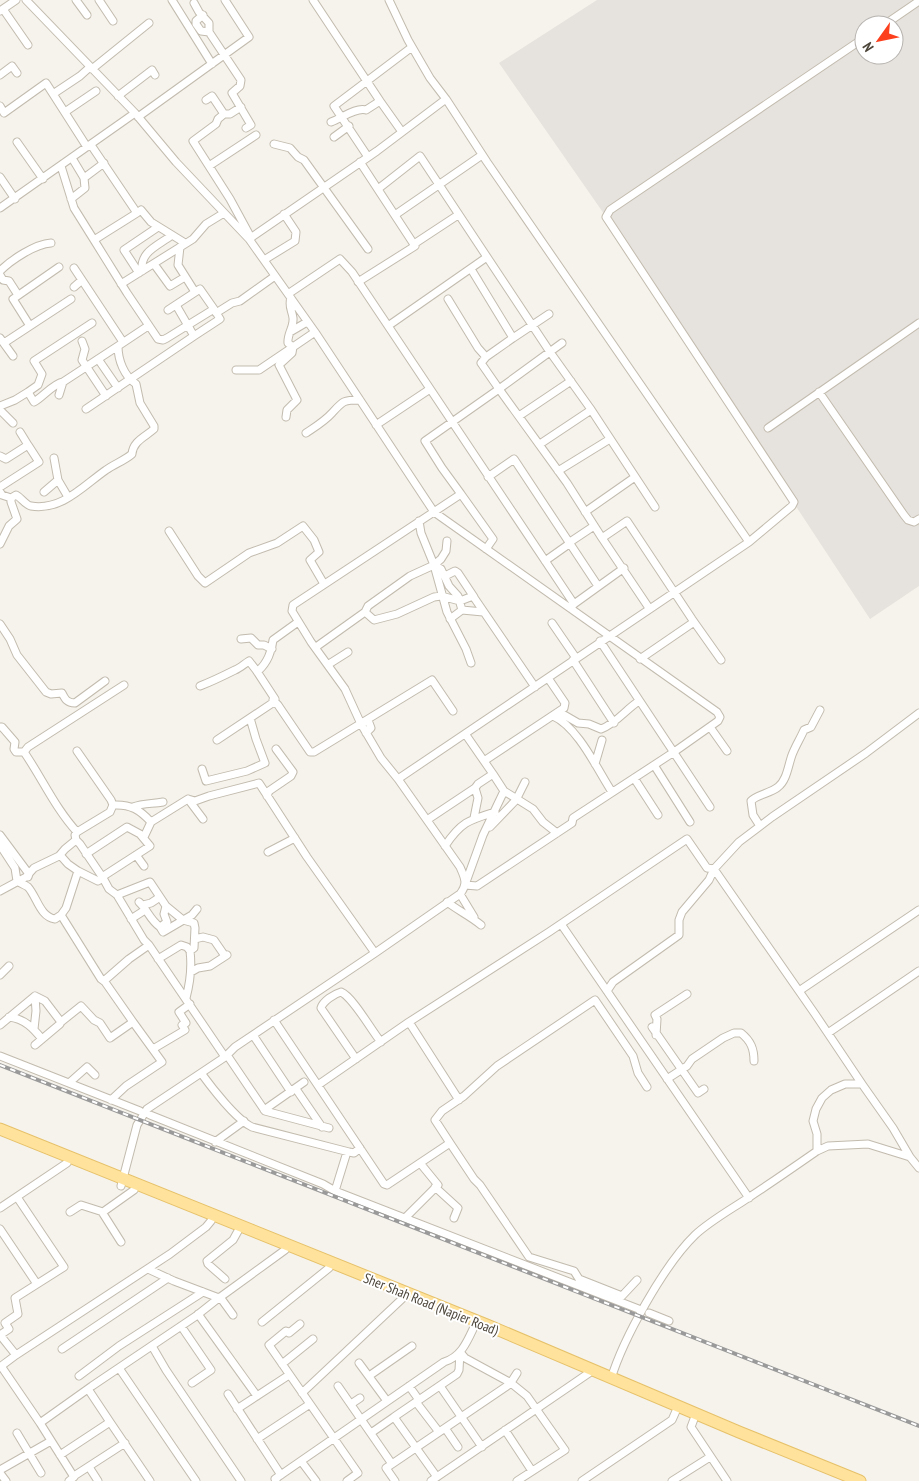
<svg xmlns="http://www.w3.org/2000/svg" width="919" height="1481" font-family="'PT Sans Narrow',sans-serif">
<rect width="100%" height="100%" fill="#f6f3ec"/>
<path fill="#e6e2dd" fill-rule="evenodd" d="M597,0H919V586L870,619L602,211L499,63ZM864,25H894V55H864Z"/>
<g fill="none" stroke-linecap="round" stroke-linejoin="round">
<defs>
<path id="minor" d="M26,0L135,113L176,162L249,239L315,332L434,512L717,712L720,717L718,721L674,752L573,818L572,823L477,886L465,885
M76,0L87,15
M99,0L113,21
M172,0L212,64
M313,0L380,101
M389,0L408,40L430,78L446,99L487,162L749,542
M194,3L199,12L209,23V32L241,80L240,86L232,93L251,125L246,128
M3,9L28,45
M0,11L16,0
M203,15L196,21V24L201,31L209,32
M884,25L919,1
M92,69L149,23
M0,75L12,66L17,73
M53,94L80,76L90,67
M118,96L152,70L155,75
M206,100L212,96L224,114L218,119L216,124L193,141L230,199L249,234V238
M0,106L4,113L46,83L87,147
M65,112L96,91
M224,114H230L241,107
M138,117L249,37L225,0
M331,122C342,118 356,107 366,110L380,101L402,132
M334,137L349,126
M17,142L43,179
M274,144L290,148L298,157L304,160L368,249
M368,157L334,106L412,47
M72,158L84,178
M61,166L74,208L94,240L137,213L91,145
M209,166L256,135
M0,177L15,199
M378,189L420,156L487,257L388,326
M71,199L85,188L84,178L104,163
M0,208L135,113
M137,213L141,210L151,222L185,243
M395,215L482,155
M249,239L377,151L446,99
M94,240L127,293L158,339L163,340L167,338L214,309L200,289L168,310
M414,244L458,215
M180,247L178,265L195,292
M487,257L550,352L590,408L655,507
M264,260L295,241L296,232L284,214
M154,264L170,286L185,277
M74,268L123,342
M471,269L513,338L486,357
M0,271C11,260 35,244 51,243
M142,271C140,251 158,246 172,235
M139,273L124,250L158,227
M0,275L3,280L9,281L18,295
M358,282L415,246L360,162
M121,284L193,239L206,224L224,213
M74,287L82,280
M288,294L340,259L352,272L574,604L570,608
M176,305L194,336L220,319L214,309
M216,313L232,303L240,301L275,276
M30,326L13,299L59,267
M290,332L307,322
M0,338L13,356
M513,338L549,314
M82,341L85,349L82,360L106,396
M4,343L71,299
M562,343L499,389L567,483L602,538L627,521L692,619L721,660
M98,359L118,388
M236,370H259L293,347L288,343C287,334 294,327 293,318C292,310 288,306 291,298
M28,392L38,385L42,374L34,361L92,323
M819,392L904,515L908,520L914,522L919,519
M59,395L63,382
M0,406L15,400L28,392L34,402C44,396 53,384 63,382L118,346
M86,409L194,336
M0,410L13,423
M519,416L571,381
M286,417L287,410L297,400L279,365L292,353L293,347L315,332
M376,425L430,389
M768,428L919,323
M20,432L28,445
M306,433C315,427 325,421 332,413C343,401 343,400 360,400
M540,444L591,410
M0,456L6,459L28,445L39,462L0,487
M54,458L58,480L68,497
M558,471L610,439
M488,477L514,459L598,586
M0,492L2,495L11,498
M44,492L58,480
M461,494L493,539L486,549
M585,512L635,477
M419,521L421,533L434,565L447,612L466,649L471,663
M169,531L198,576L205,583L249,553L277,543L303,526L314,540L319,552L310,560L324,584
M602,538L649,608
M570,542L594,526
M0,544L9,526L17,519L11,502V498L16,495C22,498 25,505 31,506C62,511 83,486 106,470C114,464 124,461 132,454C133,441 145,437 154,429V426L140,403L136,384C124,376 118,360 118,346L148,326
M545,561L569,544
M434,565L441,569L449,586L458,596L462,610
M445,576L455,571L458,573L474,597
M574,604L624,568
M365,612L374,620L397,614L434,597L441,596L460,601L473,596L535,687
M450,619L462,610L483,612
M552,623L576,658
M0,624L10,639L17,655L46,692L51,694L62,693C65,699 67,703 75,703L105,681
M241,639L251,638L258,645H264L272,649
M600,641L710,807
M316,647L365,612L368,606L410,576L434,565L441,559L446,551L447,541
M640,659L694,622
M573,660L614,723
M329,664L348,652
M256,670L275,699L273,700L278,705L310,752H314L432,680L453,711
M200,686C213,681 223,676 235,670C240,668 244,664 249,661L256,670H259C267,663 272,651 273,640L298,622
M559,712L578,723L589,724L601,729C617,723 625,710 639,701
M553,716C578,727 597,769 612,792
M0,727H2L15,742L14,749L16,752H24C42,778 55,808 77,832
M710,727L727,751
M366,733L371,728L368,720
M466,735L493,774
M217,740L274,702
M24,752L28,747L124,685
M484,761L564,708L565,703L548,678
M595,764L602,740
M654,765L690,822
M202,769L206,781L247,771L265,763L256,739L250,718
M634,778L658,815
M398,779L749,542L792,506L794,502L606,217L610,210L864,38
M267,796L269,791L291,776L293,772L276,749
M188,799L203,819
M113,805C131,804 140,810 151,822
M133,807C143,803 152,804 163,802
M474,818L478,798L475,788
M427,820L475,788L478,784L493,774L504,791L533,809L543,822L557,833
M760,826L753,815L751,801C756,795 771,793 778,787C787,780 788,766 792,755C795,747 800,739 804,730L811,727L820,710
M490,827L516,800L525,782
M0,835L29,874L28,877
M144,837L151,822L188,799L195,801L209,796L259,783L307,857L375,953
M76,840L80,844L103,878L98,881L78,871
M0,845L15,868L17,881C20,883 25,885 28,887C37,897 40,917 55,919L61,915L101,979L105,982
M445,846C461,822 469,820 495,812
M268,852L295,838
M86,854L127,827L140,834L150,846L102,877
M60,855L68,864L78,871L66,908L61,915
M136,855L144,866
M103,878L109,889L117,895L150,882L166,906L164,914L167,922L160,927L163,932L192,915L197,909
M466,882L483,835L504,791
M0,891L26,877L34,868L59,856L65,849L76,840L75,835L77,832L110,812L113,805L111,800L77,751
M460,894L474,917
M117,895L144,940L149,945
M139,902C147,909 150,920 160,927
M447,902C459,911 470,916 481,925
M143,905L151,903L160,897
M131,919L145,910
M561,924L749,1198
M195,939L203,937L214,940L225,956
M158,959L181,945L187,947L190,951L194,948L195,928L194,923L183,920L166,906
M191,972L198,968L210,966L227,955
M0,975L9,966
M607,991L613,982L679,935V920L682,912L709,880L714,869L739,842L772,817L866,753L919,713
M799,991L919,910
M35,996L45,1001L61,1022L60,1024L35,1045
M186,998C190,983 192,967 190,951
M9,1017C25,1019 33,1028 42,1039
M274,1020L384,1184L387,1185L450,1143L435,1120L442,1111L464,1096L497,1066L595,1000L633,1056L638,1073L647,1087
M61,1022L81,1006L94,1020L100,1023L110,1038L133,1022L105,982V980L129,959L149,945L225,1057
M409,1022L459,1100
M0,1025L35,996
M652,1027L698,1093L704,1089
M34,1029L36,1011L35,996
M828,1033L919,971
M253,1035L291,1092
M656,1035L657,1019L655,1015L687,994
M153,1049L185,1030L182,1025L186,1023L179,1012L190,1004
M227,1055L265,1111L329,1128
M0,1056L140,1111
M356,1059L321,1008C323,1001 334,994 341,992C353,997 371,1030 381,1042
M201,1073C212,1088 237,1120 252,1127L349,1152L354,1153L360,1148
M667,1079L687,1066L692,1059L723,1038L734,1033H741C751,1041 754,1049 754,1061
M69,1083L87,1067L95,1075
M318,1085L409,1022L549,932L687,839L707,868L714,869L815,1014L862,1084
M296,1089L322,1127
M111,1100L126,1086L162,1062L133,1022
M264,1110L304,1082
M150,1115L323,1184L335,1191L641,1310
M215,1142L244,1121
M450,1143L474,1179L480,1185L529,1257L574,1271L579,1279L622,1296L637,1280
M817,1151V1134L813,1121L816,1109L822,1098L831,1090L845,1084H862L893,1128L910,1157
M121,1186L137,1125L147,1109L225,1057L235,1047L375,953L460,894C468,884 465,878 460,867L398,779L381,758L361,724L345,689L311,642L292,611L293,605L461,494L442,468L425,441L499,389L481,363L486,357L478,348L448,299
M435,1187L458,1208L454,1218
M335,1191L347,1152
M0,1208L67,1163
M70,1212L81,1205L103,1212L134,1190
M102,1212L121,1242
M405,1218L438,1185L420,1163
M0,1229L37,1284
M148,1269L174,1281L219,1298L285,1250
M225,1279L208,1264L207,1261L233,1240L238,1231
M649,1313L669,1321
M198,1314L257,1396
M262,1322L329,1268
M300,1324L289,1333L286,1331L269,1345L358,1473L347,1481
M181,1326L211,1370L192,1383
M152,1346L166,1370L241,1481
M62,1349L168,1278
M460,1352L465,1358L511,1383L527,1396L565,1450L517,1481
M16,1355L170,1254L206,1227L211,1221
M359,1363L387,1401
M282,1364L313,1339
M1,1366L40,1423L92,1386L196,1316L220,1297L233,1315
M0,1367L16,1355L0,1335L9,1329L5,1323L18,1314L15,1298L64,1267L17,1197
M119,1368L196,1481
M79,1376L119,1346L203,1292
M369,1376L412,1346
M611,1379C623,1339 664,1265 695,1235C710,1221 730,1210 748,1198C771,1183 794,1167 817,1151L828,1146L868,1144L910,1157L919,1168
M338,1386L392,1464L386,1468L395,1481
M409,1386L419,1400
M440,1386L482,1447
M302,1393L403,1298
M228,1394L281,1475
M416,1402L439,1432
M351,1404L360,1398
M237,1409L289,1375
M394,1417L457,1374L459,1370L460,1352
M694,1419L691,1427L727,1481
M110,1422L150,1481
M40,1423L74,1477L69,1481
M445,1428L458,1447
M505,1430L532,1471
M17,1433L41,1473
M371,1433L394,1417L437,1477
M257,1439L310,1404
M60,1455L110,1422L88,1389
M301,1461L316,1481
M392,1464L510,1384L517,1373
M89,1467L98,1481
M0,1470L51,1441
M0,1473L6,1481
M74,1476L125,1443
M276,1481L275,1479L444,1362C461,1357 467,1342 474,1327
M431,1481L589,1373
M582,1481L672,1420L676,1411
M672,1481L710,1457"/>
<path id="primary" d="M0,1129L487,1325L739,1432L860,1481"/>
</defs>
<use href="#minor" stroke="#c2bbae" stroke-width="9"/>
<use href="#primary" stroke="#e6c16a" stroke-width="13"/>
<use href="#minor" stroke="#fff" stroke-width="7"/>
<use href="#primary" stroke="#ffe39c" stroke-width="11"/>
<defs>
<path id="rail" d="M0,1065L919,1426"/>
</defs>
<use href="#rail" stroke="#9a9a9a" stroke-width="4"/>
<use href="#rail" stroke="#fff" stroke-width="2" stroke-dasharray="5.5" stroke-linecap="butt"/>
</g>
<g text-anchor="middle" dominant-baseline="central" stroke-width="4" stroke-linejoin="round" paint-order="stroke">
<g font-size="14" fill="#4b4439" stroke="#fff">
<text transform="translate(431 1304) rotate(22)">Sher Shah Road (Napier Road)</text>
</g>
</g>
<g transform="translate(879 40) rotate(237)"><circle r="24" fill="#ffffff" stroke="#b7b4b0"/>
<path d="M0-4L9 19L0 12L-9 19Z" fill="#fc3f1d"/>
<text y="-8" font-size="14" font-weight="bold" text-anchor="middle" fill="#4b4439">N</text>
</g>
</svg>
